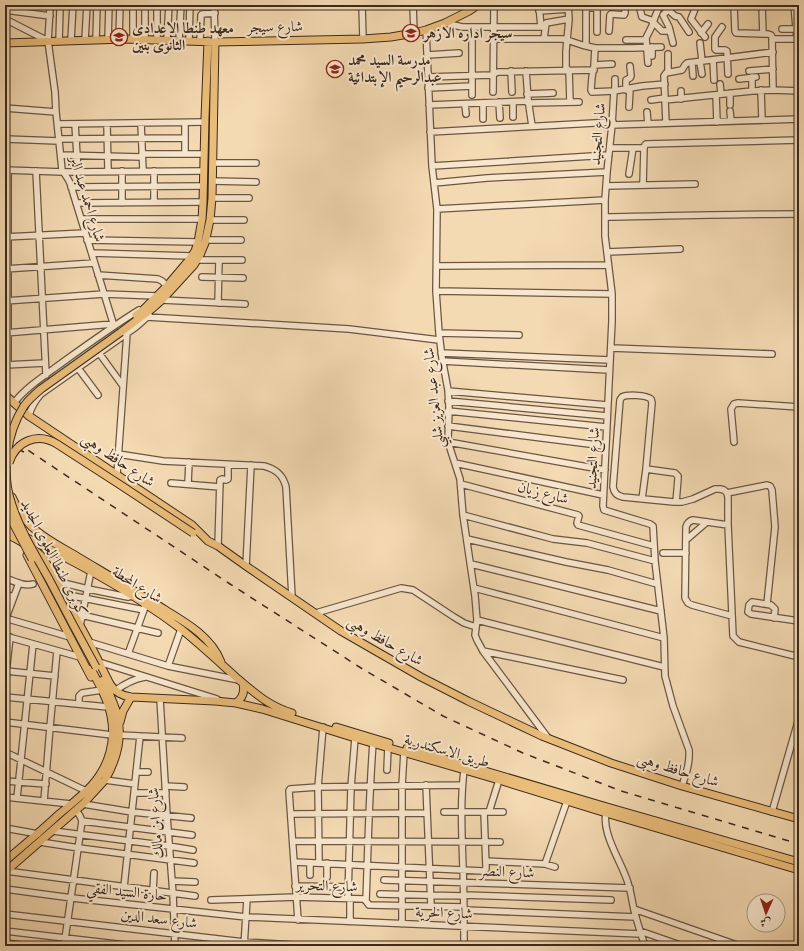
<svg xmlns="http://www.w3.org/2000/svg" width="804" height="951" font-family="'IM FELL DW Pica',Amiri,serif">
<rect width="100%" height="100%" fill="#f4dab3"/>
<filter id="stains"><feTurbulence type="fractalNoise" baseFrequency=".005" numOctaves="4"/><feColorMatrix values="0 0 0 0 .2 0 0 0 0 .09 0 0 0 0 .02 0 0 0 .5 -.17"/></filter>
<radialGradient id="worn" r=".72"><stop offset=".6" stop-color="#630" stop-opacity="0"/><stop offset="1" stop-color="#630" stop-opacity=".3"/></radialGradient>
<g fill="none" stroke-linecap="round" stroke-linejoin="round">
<defs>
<path id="minor" d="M51,5L50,9L48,41L55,92L56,112L62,170L68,179L70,183L114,326
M214,5L215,42
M362,5L363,39
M413,5L414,33
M539,5L541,27
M663,5L675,16L679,17L689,32
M695,5V9L691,19L705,37
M734,5L735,31L736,33L768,34L771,35L772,37L773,90
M762,5L763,34
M794,5L797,39
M696,6L709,5
M586,8H596L597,9V32
M640,9L642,17L651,20L662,31H670
M5,10L50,16
M668,10L663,15L669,27L673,43
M539,11L569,9
M5,19L48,41
M445,23L462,27H545
M472,27V95
M722,27L715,37V49L716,50H725L727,51L728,74
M782,29H796
M426,30L432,166L437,209L436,291L439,333L442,358L448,390L449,406L448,442L460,479L463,515L475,596L477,620L475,635L477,640L483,651L548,738
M609,31L610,15L611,14L624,15L625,13V5
M701,33L708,24
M119,39L120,5
M133,39V5
M145,39V5
M493,39H563L567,40L582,45L595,48H633L661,47
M544,39L546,23L569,19
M773,39H799
M71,40L73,5
M85,40L87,5
M96,40L97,5
M108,40L109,5
M157,40V5
M167,40L169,5
M626,40H645
M59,41L60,8L59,5
M179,41L181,5
M189,41L190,5
M200,41L201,15L202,14L215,13
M700,43L702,61
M586,46V5
M652,47V56
M595,48L594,66L592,77L591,90L592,92L614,91L642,86L665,84
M668,54V72
M427,55L459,53
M713,60L714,80
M700,62L702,74
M648,63L646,38L652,26L655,17L660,5
M692,63L693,76
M595,65L612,64
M566,70V51L569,19L568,5
M569,70L570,102
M511,71L512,92
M526,71L528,99L532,126
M749,71L773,69
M428,77L491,75L498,72L594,70
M752,77V91
M615,79V91
M739,79L756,77
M720,84L721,94
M428,88L472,86
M626,90V80L630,78L631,76L630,66
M761,90L762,120
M614,91L612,125L607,172L605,200V236L612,294V321L603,506L604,510L650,524L653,526L655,561L664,638L665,676L673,706L689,750C690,763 686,774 682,786
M681,91V99
M493,92L494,5
M730,93V105
M527,94L553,93
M716,95L717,122
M651,100L665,98
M665,100L752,91L773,90L799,91
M499,102L500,118
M513,102V117
M483,103V119
M528,103L579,102
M465,104L466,114
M429,105L528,101
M629,107L630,89
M5,108L56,112
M730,111L731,121
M647,112L648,124
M141,123L143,171
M185,123V154
M666,123L664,76L666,73L682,70L685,65L687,63L773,52
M58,124L205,122
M75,124L78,172
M107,124L108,171
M612,125L799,119
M430,132L613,122
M5,139L59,141
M59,139L185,138
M610,148H644L645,145L646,144L799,140
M142,154H204
M61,155L142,157
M213,163H256
M432,166L609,155
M5,170L63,172L204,171
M36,171L46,375
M122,171V203
M154,171V202
M629,174L633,148
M212,181L256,182
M434,183L487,178L607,172
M643,185L644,148
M606,186L695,184
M71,187L203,186
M212,198H249
M76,203L203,202
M437,209L605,200
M605,217C670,216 734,214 799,214
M81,219H202
M210,220H244
M5,237L85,233
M87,240L198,242
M206,240H241
M607,252L680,249
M92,253L191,256
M197,260H242
M437,266L608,265
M5,269L94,263
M98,275L158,279L162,281L167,286
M202,277L243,278
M436,291L612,294
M162,300L245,304
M5,301L104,294L157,296
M218,303L219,260
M147,317L349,329L439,340
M5,333L113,324
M439,333L519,335
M611,348L772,354
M99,353L123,386
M441,353L610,360
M442,361L609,370
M8,364V170
M5,365L45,363
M78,368L98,395
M448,391L607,405
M448,401L607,416
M14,403C26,387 47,374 63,362C88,344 113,326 139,310
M448,411L606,427
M29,416C31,407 35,401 41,394L136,327L144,320L149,315
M448,426L605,446
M448,442L605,470
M734,442L731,409L734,404L738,403L799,407
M118,454L163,461L264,466C276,469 283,475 286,487L292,597
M455,463L603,495
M646,469L675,473L678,476V479L676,502
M117,474L127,333
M171,483L220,487
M188,484L189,462
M461,484L578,515L579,516L577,523L578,525L654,546
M727,493L767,485L770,486L772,490L775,527L767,604
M642,499L646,469L652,403L651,399C646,395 627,394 622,397L620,400L613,487C614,493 617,496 623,497L674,502H682L693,499L715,489H720L724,490L727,493L728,497V525L733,636L739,642L799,657
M463,515L553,539L587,543L655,561
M728,525L693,520C689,521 687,523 686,527L685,598L688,603L692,605L732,616
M467,539L566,562L608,570L657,584
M686,540L707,522
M218,546L220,480L222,479L226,480L228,479V465
M663,553H686
M471,564L661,611
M246,566L251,465
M5,578C14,581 24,587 33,584
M55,581L88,589L128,597L132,596
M474,588L664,638
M5,594L14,597
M63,594L144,610
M73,613L158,633
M316,613L401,588L413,590L454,617L464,623L476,627
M5,618L70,637
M6,618L19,583
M774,618L775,609L771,605L752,602L749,605L748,612L751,614L799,621
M477,620L664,667
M80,626L91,571
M5,636L80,657
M89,642L168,666L239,680
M483,651L623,680
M128,654L145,607
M797,656L799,645
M99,662L217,699
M168,666L181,629
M6,671L55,676
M5,683L10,637
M115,691C124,684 134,679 145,677
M5,697L108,707
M160,699L167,816L173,894L175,946
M79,704V696L82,693L102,690
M5,722L112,735
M119,735L182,738
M5,752L86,791
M387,770L388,747
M464,770C460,803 462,835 463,869C464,894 464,920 464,946
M136,772H148
M105,780L135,784
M5,781L46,784
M426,785L431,906
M165,786L184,787
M134,793H166
M5,797L71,804
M17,798L33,644
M44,801L50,727L57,651
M83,804L132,812L191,818
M607,809C599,831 622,862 628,883C631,892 632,901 634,910C637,922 641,934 645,946
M444,812H503
M489,812L499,780
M772,812L799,718
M291,814L427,813
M82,821L192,835
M5,828L38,834
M53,831L169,846L193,850
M293,841L500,842
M40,842L79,848L194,863
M486,861L545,864L555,867
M294,862L483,871L486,869V867L484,812
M310,863V875
M319,863L318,787L323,727
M545,864L567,801
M6,871L195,896
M327,877V863
M384,880L630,888
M172,881L195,882
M295,886L349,887
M124,887L140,736
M5,889L72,898L246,917L641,934
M153,891L154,873
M380,894L464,896
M464,895L611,900
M348,898L351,787L355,738
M211,900L296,897L364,899L366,901L369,905L464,907
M366,901C368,849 369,796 373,743
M634,909L740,946
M464,910L636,917
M5,914L244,942L310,946
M298,920L289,791L290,789L318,787L462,785
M350,922V899
M402,924V786L404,752
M5,931L134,946
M640,931L683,946
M5,943L30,946
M64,946L82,821L80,816L76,810
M244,946L247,899"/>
<path id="major" d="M5,43L125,39L215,42L363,39L391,37L414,33L426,30L445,23L469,11L478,5
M136,315L143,310L167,286L189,260L195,251L198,242L202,219L203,202L205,118L208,41
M121,332L153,308L162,300L194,265L200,255L205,243L210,220L212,198L215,42
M5,395L29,416L192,525L208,541L218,546L246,566L341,631L421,677L468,701L542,736L611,763L682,786L799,819
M12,497C17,508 23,518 32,527C45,539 63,548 78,557C108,575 137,592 167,611C187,623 212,638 221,662
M5,527C66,557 127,588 181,629C201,645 219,662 238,679C256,694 269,706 292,713
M5,533C18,540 35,548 44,559L89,642L110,684C115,692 122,696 131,697L215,701L236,703L262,709L355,738L499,780L606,813L799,870
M27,555L91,677
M236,703C243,698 245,692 243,684
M120,722L123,711L131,697
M336,727L389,743
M407,748L607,807L799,862
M5,861C23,846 41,831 58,815C70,805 82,796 92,785C109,766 116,741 111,716C108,700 99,684 91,669
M5,872L83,804L105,780C116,761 123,737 117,714C114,702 108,691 103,680"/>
</defs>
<use href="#minor" stroke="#6a5643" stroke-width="8"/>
<use href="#major" stroke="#3c2a1e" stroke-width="9"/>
<use href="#minor" stroke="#f8e7ce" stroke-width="5.5"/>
<use href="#major" stroke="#eabd7a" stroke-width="7"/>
<path stroke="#3c2a1e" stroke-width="1.5" stroke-dasharray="7 7" stroke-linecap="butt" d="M5,435L230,584L361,668L443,716L523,753L621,791L799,844
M5,443L24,452"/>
<defs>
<path id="major-bridge" d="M9,463C16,441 37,432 57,444L122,486L193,533
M5,501L12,521L32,559
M96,667C80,638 64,608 49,579C36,556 20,530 12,505C1,474 6,434 24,406C29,399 35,394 41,389L121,332"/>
</defs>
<use href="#major-bridge" stroke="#3c2a1e" stroke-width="9" stroke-linecap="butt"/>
<use href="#major-bridge" stroke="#eabd7a" stroke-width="7"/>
</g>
<defs>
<symbol id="school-ring" viewBox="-11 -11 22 22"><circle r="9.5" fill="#f8e7ce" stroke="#8f2418" stroke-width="1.5"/><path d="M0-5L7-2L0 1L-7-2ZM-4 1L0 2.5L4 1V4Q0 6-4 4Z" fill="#8f2418"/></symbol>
</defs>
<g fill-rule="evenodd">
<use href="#school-ring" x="401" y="23" width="20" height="20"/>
<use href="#school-ring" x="109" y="27" width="20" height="20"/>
<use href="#school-ring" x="325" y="59" width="20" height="20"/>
</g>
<g text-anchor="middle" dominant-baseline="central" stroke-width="4" stroke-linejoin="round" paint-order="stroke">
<g font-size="15" fill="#3c2a1e" stroke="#f8e7ce">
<text transform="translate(275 27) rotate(-1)">شارع سيجر</text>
<text transform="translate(598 134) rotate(-85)">شارع التجنيد</text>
<text transform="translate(87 199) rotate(73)">شارع احمد عبد البر</text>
<text transform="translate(434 398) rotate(-96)">شارع عبد العزيز شلبي</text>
<text transform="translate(593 458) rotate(-87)">شارع التجنيد</text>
<text transform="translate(118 460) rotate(34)">شارع حافظ وهبى</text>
<text transform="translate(543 493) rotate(15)">شارع زيان</text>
<text transform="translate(54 558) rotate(63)">كوبرى طنطا العلوى الجديد</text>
<text transform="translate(137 585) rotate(32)">شارع المحطة</text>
<text transform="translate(385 641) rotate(30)">شارع حافظ وهبى</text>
<text transform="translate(447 751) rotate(16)">طريق الاسكندرية</text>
<text transform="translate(678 770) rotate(17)">شارع حافظ وهبى</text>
<text transform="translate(156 823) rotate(-94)">شارع ابن مالك</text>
<text transform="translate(507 872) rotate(2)">شارع النصر</text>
<text transform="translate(327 886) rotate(2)">شارع التحرير</text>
<text transform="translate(127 892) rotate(6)">حارة السيد الفقي</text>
<text transform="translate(444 913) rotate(2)">شارع الحرية</text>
<text transform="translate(159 919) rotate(7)">شارع سعد الدين</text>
</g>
<g font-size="15" font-weight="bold" fill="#3c2a1e" stroke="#f8e7ce" text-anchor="start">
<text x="132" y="28">معهد طنطا الاعدادى<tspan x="132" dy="17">الثانوى بنين</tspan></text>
<text x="424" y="33">سيجر اداره الازهر</text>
<text x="348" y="60">مدرسة السيد محمد<tspan x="348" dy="17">عبدالرحيم الإبتدائية</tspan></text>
</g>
</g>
<rect width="804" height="951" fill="none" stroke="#f4dab3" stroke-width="20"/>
<rect x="6" y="6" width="792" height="939" fill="none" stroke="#3c2a1e" stroke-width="2"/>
<rect x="10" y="10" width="784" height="931" fill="none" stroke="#3c2a1e"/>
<g transform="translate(766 913) rotate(183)"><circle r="19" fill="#f8e7ce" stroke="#ad9b88"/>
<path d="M0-3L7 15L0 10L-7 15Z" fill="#8f2418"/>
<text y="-6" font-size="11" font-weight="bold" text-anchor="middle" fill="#3c2a1e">ش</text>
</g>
<rect width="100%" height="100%" filter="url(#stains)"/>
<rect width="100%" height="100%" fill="url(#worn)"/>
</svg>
